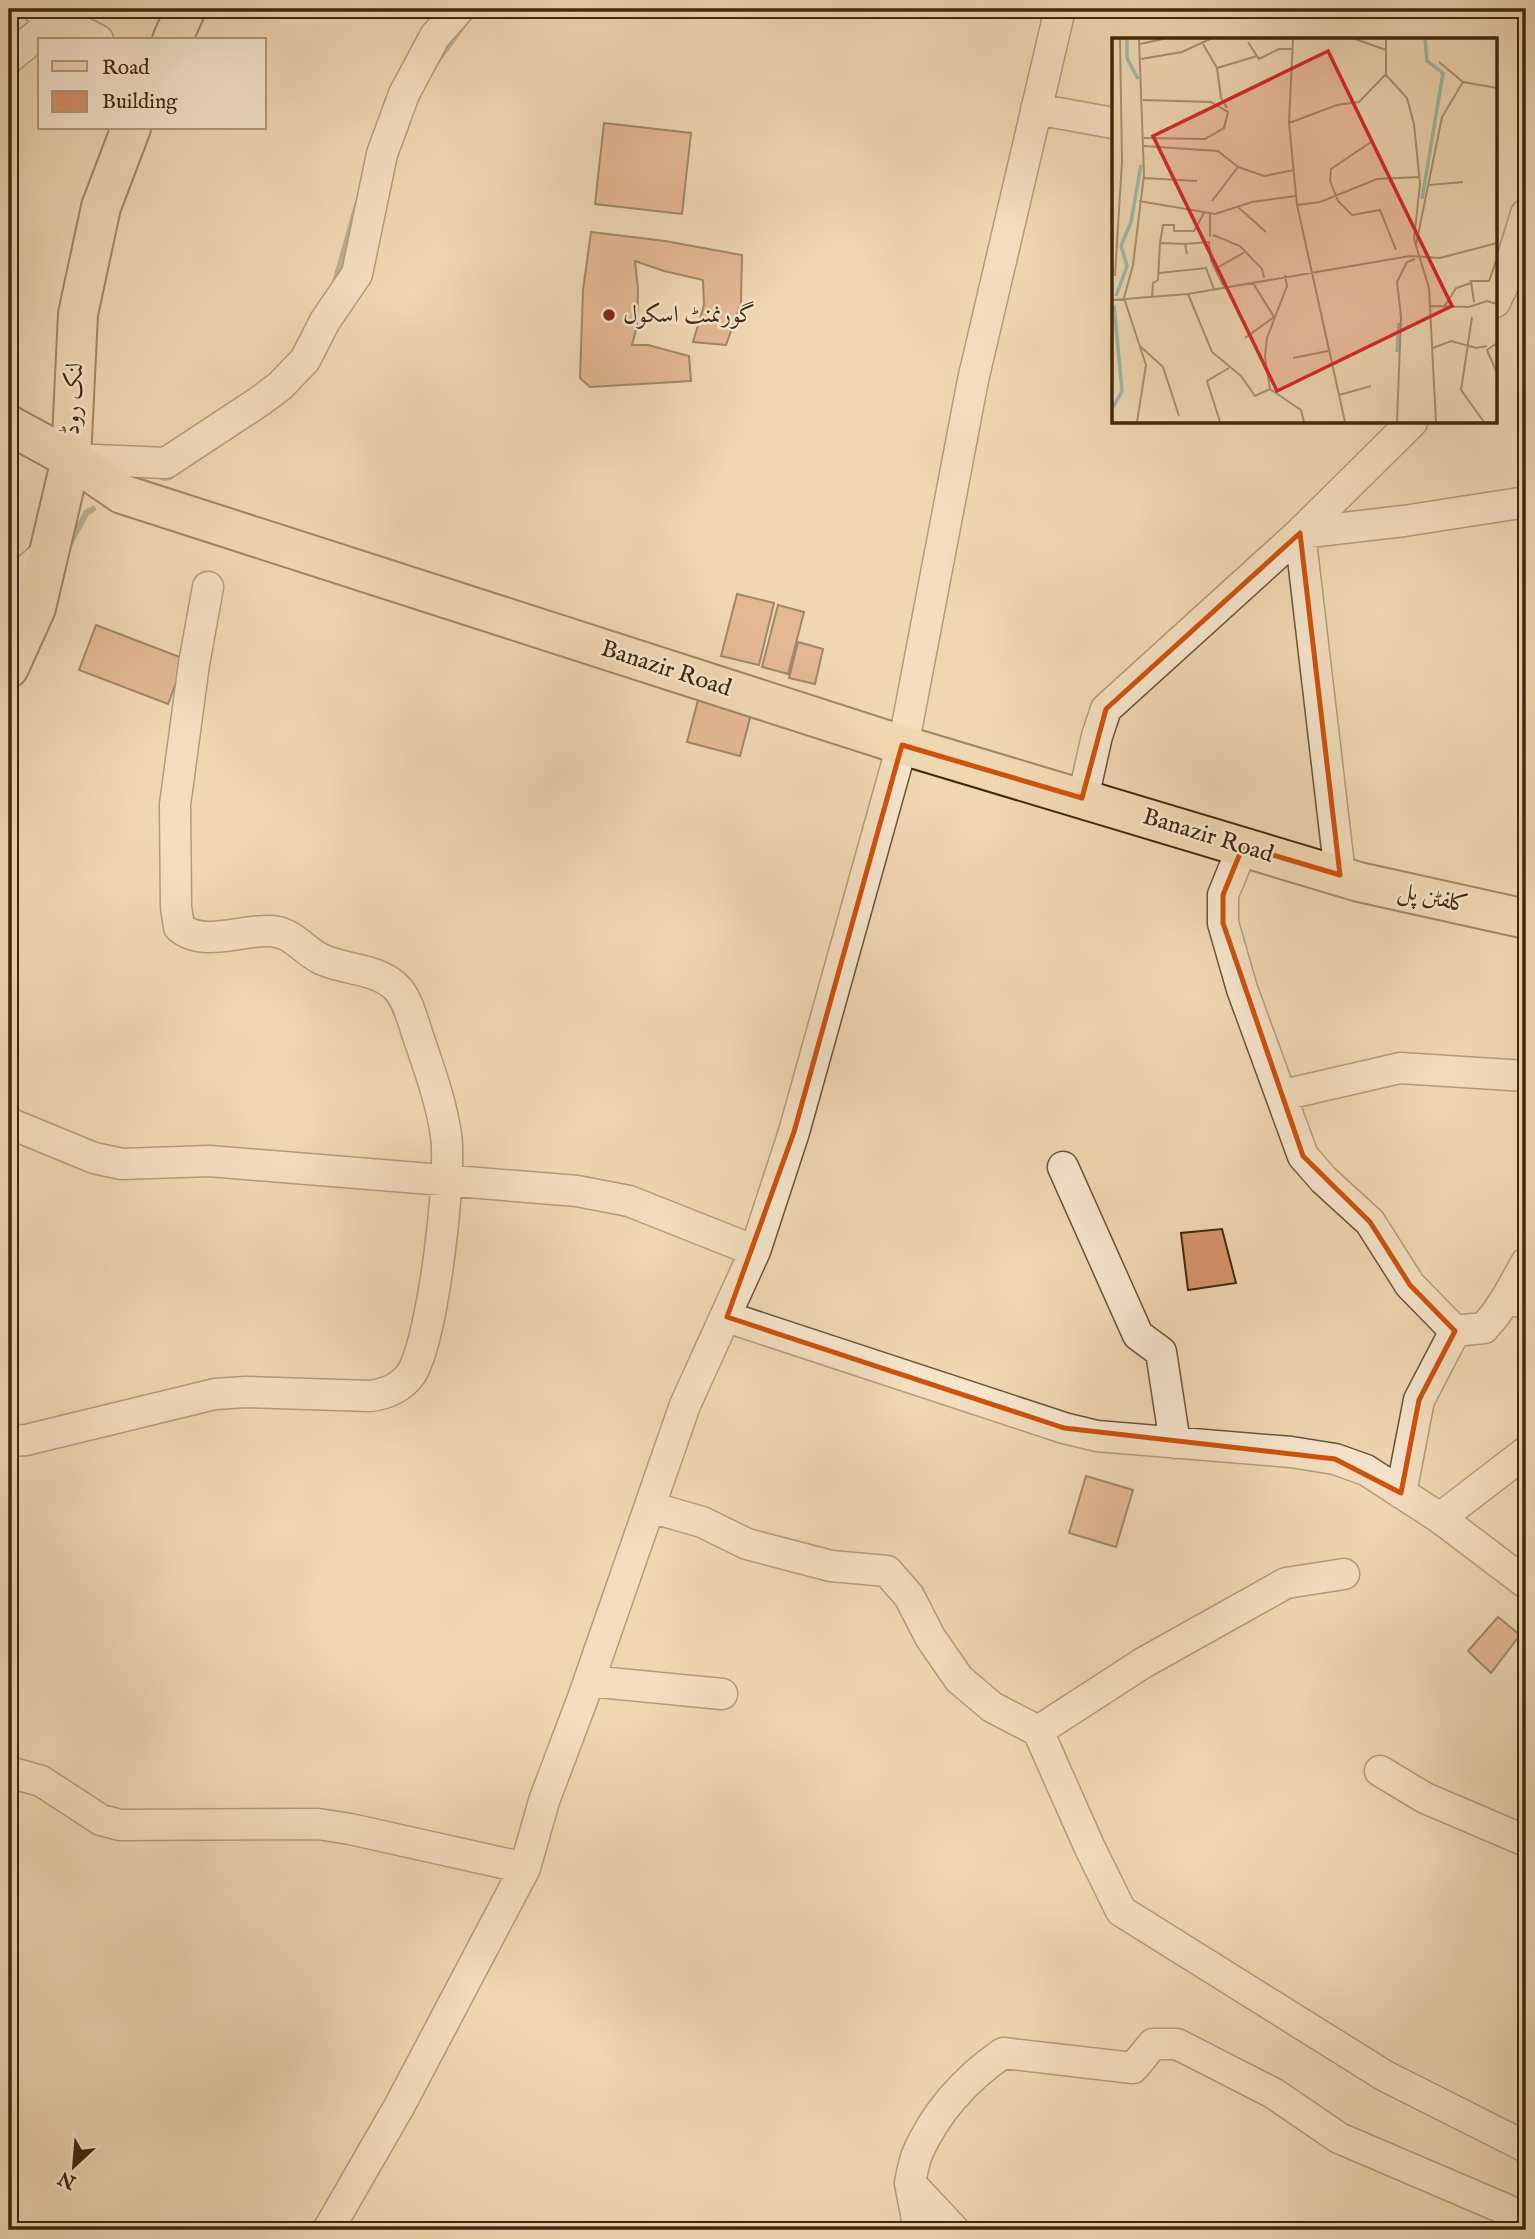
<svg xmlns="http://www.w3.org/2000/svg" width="1535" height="2239" font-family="'IM FELL English',Amiri,serif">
<rect width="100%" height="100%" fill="#efd7b2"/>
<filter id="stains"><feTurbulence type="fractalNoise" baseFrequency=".00286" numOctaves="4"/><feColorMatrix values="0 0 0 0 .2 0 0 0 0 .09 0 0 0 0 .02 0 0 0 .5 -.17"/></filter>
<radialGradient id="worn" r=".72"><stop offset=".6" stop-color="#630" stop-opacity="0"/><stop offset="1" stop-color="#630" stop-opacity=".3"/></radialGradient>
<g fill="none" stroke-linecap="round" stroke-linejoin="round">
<path stroke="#75806a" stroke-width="6" d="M435,64L475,9
M334,286L357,205
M159,475L164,478L170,477L177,471
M69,545L87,512L93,509"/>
</g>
<path fill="#d7926d" stroke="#3e280c" stroke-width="2" d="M604,123L691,133L682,214L595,204Z
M591,232L665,241L742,255L741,303L726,345L693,342L704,305L703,280L664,271L635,261L638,289L637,326L632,345H648L689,356L691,381L590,387L580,378L583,290Z
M737,594L774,603L759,665L721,656Z
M778,605L804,612L788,674L762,667Z
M96,625L185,659L168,704L79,670Z
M798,642L823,649L815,684L789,678Z
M701,689L754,703L740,756L687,742Z
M1222,1229L1236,1283L1188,1290L1181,1233Z
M1086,1476L1133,1490L1116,1547L1069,1533Z
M1498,1617L1520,1635L1491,1673L1468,1651Z"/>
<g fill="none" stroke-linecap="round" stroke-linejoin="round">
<defs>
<path id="minor" d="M38,9L98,40
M9,58L57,19
M1036,109L1113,123
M1495,302L1506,279L1526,214
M71,459L166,463L260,401L280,386L305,360L325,321L357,274L382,154L404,94L435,36L459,9
M9,586L49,551
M1083,798L1097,736L1106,709L1300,533L1412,422
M1243,846L1223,895V923L1242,989L1303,1156L1324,1180L1370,1222L1410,1285L1455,1331
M1340,875L1300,533L1404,521L1526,502
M1283,1095L1400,1068L1526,1076
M9,1123L94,1158L122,1164L209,1161L577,1191L629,1201L755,1251
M1063,1167L1138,1335L1161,1352L1175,1443
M1526,1263L1507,1297L1526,1304
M727,1317L1064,1428L1097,1436L1291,1452L1335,1459L1366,1470L1440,1518L1526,1583
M9,1441L26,1440L215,1394L246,1392L370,1396C386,1394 401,1388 411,1374C433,1340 452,1176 446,1135C441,1100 428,1066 417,1033C412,1018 407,997 395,986C375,968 344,970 321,959C303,950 292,932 271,931C242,929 203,948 179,927L176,907L175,805L194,664L208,587
M1401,1493L1419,1400L1455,1331L1484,1328L1495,1315L1507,1297
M650,1507L702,1522L747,1544L831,1566L887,1571L909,1596L930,1637L959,1679L992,1707L1038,1731L1143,1663L1286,1583L1344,1574
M1440,1518L1526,1452
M589,1681L722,1694
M1038,1731L1089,1846L1121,1911L1385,2076L1526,2147
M1380,1771L1425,1798L1526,1841
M9,1772L41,1781L101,1820L120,1825L318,1824L350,1829L525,1868
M910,2183L919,2230
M328,2230L400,2105L525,1868L544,1801L584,1695L685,1405L755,1251L794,1132L906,731L973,380L1060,9
M954,2230L910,2183C912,2173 914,2161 918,2152C936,2112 967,2078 1003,2053L1133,2068L1153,2044H1177L1273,2093L1339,2138L1526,2218"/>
<path id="major" d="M172,40L186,9
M9,668L36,608L71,459L78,314L101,207L131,128"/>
<path id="highway" d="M9,425L71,459L122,494L902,745L1359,882L1526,919"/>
</defs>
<use href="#minor" stroke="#6a5436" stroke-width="33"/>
<use href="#major" stroke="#3e280c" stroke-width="42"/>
<use href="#highway" stroke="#3e280c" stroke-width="42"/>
<use href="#minor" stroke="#f5e5cd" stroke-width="30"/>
<use href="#major" stroke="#efd7b2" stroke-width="38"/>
<use href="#highway" stroke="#efd7b2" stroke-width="38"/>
</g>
<path d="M0 0H1535V2239H0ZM1300,533L1340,875L1243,846L1223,895V923L1303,1156L1370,1222L1410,1285L1455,1331L1419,1400L1401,1493L1335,1459L1064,1428L727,1317L794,1132L902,745L1082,798L1106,709Z" fill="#efd7b2" fill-opacity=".55" fill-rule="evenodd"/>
<path fill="none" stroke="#ce520c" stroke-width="5" stroke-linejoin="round" d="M1300,533L1340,875L1243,846L1223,895V923L1303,1156L1370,1222L1410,1285L1455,1331L1419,1400L1401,1493L1335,1459L1064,1428L727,1317L794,1132L902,745L1082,798L1106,709Z"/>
<circle fill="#8f2418" stroke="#f5e5cd" stroke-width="2.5" cx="609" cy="315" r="7"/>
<g text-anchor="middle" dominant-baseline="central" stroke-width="5" stroke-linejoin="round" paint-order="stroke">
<g font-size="24" fill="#3e280c" stroke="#f5e5cd" text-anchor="start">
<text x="623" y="315">گورنمنٹ اسکول</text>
</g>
<g font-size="24" fill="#3e280c" stroke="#f5e5cd">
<text transform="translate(74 399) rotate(-87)">لنک روڈ</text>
<text transform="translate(666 669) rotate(18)">Banazir Road</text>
<text transform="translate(1208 836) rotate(17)">Banazir Road</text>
<text transform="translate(1433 898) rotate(13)">کلفٹن پل</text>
</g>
</g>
<g transform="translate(1112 38)">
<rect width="385" height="385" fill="#efd7b2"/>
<path fill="none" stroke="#9abaa9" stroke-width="3.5" d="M15,1V20L26,41M310,161L331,35L315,23L313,1M4,258L15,228L9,208L19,184L29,127M285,314L287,285M0,371L10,353L2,267"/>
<path fill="none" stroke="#a89170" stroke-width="2" d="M181,1L177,85L185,167L233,384M243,1L274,12M274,1V37L295,60L302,86L308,146L302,201L317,250L324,384M136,4L147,21L167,11H180M28,6L51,1M91,6L105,30L145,18M29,21L70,14L98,1M327,24L351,44L385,50M105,30L109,60L115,70M31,62L99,64L116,74L112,90L93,101L32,100M177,85L225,67L247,64L274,36M259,104L219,131L218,143L226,163L240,177L268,172L284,212M32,108L106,113L126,129M31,140L85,143M317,147L351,144M27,163L103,176L140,164L184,158M100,163L126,129L152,138L182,132M185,167L208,164L265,141L307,139M126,169L154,194M98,176V199M101,197L128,208L150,231L152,240M48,205L51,187H62V193H82L92,175M73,206L97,204L99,223L112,249M304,207L330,79L351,44M103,231L133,214M47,235L94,230L102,251M173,237L175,248L155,300L153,319L158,351L189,372L192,384M3,238L10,123L8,1M76,256L100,314L129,338L143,358L158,351M40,260L41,245L46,242L48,205L73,206L75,216M0,262L76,256L298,218L328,220L385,205M362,264L359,243H377L384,223M318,268L357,269L375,263L385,266M332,269L344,250L359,245M360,279L349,352L372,384M133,300L162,279L141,245M385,305L375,312L385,335M28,308L51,329L67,378M321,310L339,303L364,310L375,308M181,320L216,313M227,357L259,348M25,384L34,327L12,260L21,227L32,137L27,1M108,384L95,343L117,330M285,384L289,279L285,244L295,224L303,221"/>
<path fill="#d62828" fill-opacity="0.15" stroke="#d62828" stroke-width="3.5" d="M216,13L340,268L165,353L41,98Z"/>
<rect width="385" height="385" fill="none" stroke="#3e280c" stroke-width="3.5"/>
</g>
<rect width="1535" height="2239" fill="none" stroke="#efd7b2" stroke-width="35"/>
<rect x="10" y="10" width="1514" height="2218" fill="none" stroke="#3e280c" stroke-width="3.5"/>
<rect x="18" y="18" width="1500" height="2204" fill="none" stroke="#3e280c" stroke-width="2"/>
<rect x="38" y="38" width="228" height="91" fill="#f5e5cd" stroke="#ac9980" stroke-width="2"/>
<rect x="52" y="61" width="35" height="10" fill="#efd7b2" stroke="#ac9980" stroke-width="2"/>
<text x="102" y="74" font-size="21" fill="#3e280c">Road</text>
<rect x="52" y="91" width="35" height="21" fill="#d7926d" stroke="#ac9980" stroke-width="2"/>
<text x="102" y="108" font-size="21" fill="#3e280c">Building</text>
<g transform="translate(74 2166) rotate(206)" stroke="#f5e5cd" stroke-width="5" paint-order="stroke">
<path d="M0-5L12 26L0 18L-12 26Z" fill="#3e280c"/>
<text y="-10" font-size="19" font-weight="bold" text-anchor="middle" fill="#3e280c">N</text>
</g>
<rect width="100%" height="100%" filter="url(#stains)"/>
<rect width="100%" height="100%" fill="url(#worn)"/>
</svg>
